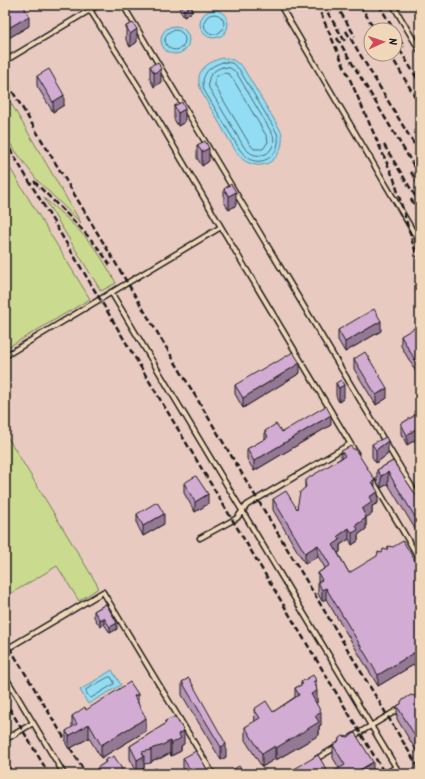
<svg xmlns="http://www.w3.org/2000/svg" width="425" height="779" font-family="Kalam,sans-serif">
<rect width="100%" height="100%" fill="#f1d7b9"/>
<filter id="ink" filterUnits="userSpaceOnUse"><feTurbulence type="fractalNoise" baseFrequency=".025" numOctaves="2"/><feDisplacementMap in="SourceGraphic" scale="8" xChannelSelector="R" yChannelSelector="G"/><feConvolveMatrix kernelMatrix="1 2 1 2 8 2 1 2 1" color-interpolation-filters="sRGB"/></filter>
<g filter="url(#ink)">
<path fill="#e8cac1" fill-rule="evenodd" d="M5,5H420V774H5ZM371,30H395V54H371Z"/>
<path fill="#cadb8f" stroke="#737c56" d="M5,93L81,223L36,179L9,142L5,133Z
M5,160L90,299L5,349Z
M44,198C63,215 82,231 97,251C104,261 110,272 116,283L101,291Z
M5,433L98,586L97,589L79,601L57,566L5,597Z"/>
<path fill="#93ddf4" stroke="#63909e" d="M200 24a14 14 0 1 1 28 0a14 14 0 1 1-28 0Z
M161 40a14 14 0 1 1 28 0a14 14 0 1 1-28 0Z
M222,58L233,60L242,66L281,131C287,151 270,172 249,163C244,161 240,157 237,153C229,140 222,128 215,115C201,92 184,70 222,58Z
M112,670L121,685L88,704L80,690Z"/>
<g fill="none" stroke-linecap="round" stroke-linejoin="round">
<path stroke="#4c6972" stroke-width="1" d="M204 24a10 10 0 1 1 20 0a10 10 0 1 1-20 0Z
M165 40a10 10 0 1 1 20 0a10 10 0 1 1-20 0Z
M223,62L232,63L239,69L277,133C283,149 267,168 249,159C245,157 243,153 240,150L204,90C200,75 209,66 223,62Z
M223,67L230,68L236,72L273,135C275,143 273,149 266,154C256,157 251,155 244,147L209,88C206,76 213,70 223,67Z
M224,73L229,74L233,79L267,137L268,142L263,149H254L249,143L215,86V79L217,76Z
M109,677H111L114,682V684L91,698L89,697L86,692V690Z"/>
<defs>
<path id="lane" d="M123,5L420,500
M280,5L420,243
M393,5L420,51
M90,10L99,5
M5,61L90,10L143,94L221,227L5,356
M221,227L356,453
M111,292L400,774
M373,481L420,560
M200,538L237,518L247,505L350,444
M5,650L103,592L213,774
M5,676L64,774
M352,737L401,708
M5,740L33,723
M316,759L338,746
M385,774L396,767"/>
</defs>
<use href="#lane" stroke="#1c1c1c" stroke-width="7"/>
<use href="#lane" stroke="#f1d7b9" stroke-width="4"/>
<path stroke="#1c1c1c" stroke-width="2.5" stroke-dasharray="6 3" stroke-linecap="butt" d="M317,5L394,179L413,244L420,264
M323,5L346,43
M336,5L355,36
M360,5L375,30
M379,5L394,30
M346,31L420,154
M395,31L404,47
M337,38L420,176
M395,42L420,83
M390,54L420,105
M8,84L420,770
M5,141L385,774
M384,145L420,204
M411,172L420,187
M34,181C60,209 90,233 110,265
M411,199L420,215
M5,640L86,774
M5,701L49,774"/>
</g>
<path fill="#b594b6" stroke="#1c1c1c" d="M180,5H192V12L184,17L180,11Z
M5,10L29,26L7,39L5,36Z
M126,26L137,42L130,47L126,40Z
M150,66L161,82L154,87L150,79Z
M37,76L64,105L53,112L37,86Z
M174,106L185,122L178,126L174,119Z
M197,145L209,161L202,166L197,158Z
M224,189L236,205L229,210L224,202Z
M420,327V376L419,377L401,346V336Z
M338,330L381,331L345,352L338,340Z
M354,359L387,398L376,405L354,369Z
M300,373L243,408L235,394V385Z
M336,383L344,398L339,402L336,396Z
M420,412V437L407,445L401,434V424Z
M331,425L254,471L247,459V449L265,439V431L282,432Z
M372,444L388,454L376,463L372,457Z
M420,449V466L417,461V451Z
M341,451L375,487L378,503L372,506V514L366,517V529L358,535V541L352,545L349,539L340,545V552L338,553L349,573L420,569V661L378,686L326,599L322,601L318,594V573L325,568L318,556L305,564L273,510V499L297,509L305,488V482L341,458Z
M393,461L420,501V537L388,484L381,488L377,482V470Z
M184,483L208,504L195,512L184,493Z
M137,514L164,524L143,536L137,524Z
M106,604L117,629L110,633L104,624L100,627L94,617V611Z
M189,678L226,757L221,760L182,695V682Z
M301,682L316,686L317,703L316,704L321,725L319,726V735L276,760L275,759L262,767L245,740V727L255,722L254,709L273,712L295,697V688L301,685Z
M420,693V757L397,719V706Z
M138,703L146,731L101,758L89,738L69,749L66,744V731L72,728V716L86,710Z
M165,721L184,744L181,746V751L171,756L170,753L161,758L153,760L151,763L144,764V768L137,772L130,759V746L162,726L165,724Z
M333,745L373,774L339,768L333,758Z
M183,758L210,774H187L183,768Z
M105,760L125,774H97V768L105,763Z
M234,769L244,774H234Z"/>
<path fill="#947894" stroke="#1c1c1c" d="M192,5V12L184,17V10Z
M29,16V26L7,39V29Z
M137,29V42L130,47V34Z
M161,69V82L154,87V73Z
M64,95V105L53,112V102Z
M185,109V122L178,126V113Z
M209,148V161L202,166V152Z
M236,192V205L229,210V196Z
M381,321V331L345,352V342Z
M300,363V373L243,408V398Z
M420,366V376L419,377V367Z
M344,385V398L339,402V388Z
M387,388V398L376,405V395Z
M331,415V425L254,471V461Z
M420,426V437L407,445V435Z
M388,441V454L376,463V450Z
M388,472V484L381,488V476Z
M375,480V491L372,482Z
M378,492V503L372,506V514L362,520V509L369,497Z
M208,494V504L195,512V502Z
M164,514V524L143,536V526Z
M366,518V529L358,535V541L352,545V533L356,525Z
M349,528V539L340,545V552L333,556V545L338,536Z
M318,545V556L305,564V553Z
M326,588V599L322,601V590Z
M104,618V624L100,627V620Z
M117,623V629L110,633V627Z
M420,649V661L378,686V675Z
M316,680V691H317V703L311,707V694L313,682Z
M138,694V707L134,696Z
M321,712V725L319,726V735L276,760V748L315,716Z
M146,718V731L101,758V745Z
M89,724V738L69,749V736Z
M184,731V744L181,746V751L171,756V744L178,734Z
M170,741V753L161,758L153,760L151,763V750L153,748Z
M226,744V757L221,760V747Z
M275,746V759L262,767V754Z
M144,756V768L137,772V760Z
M373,762V774H353Z"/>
<path fill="#d3acd4" stroke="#1c1c1c" d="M14,5H23L29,16L7,29L5,26V10Z
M181,5H192L184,10Z
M133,23L137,29L130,34L126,26Z
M158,62L161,69L154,73L150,66Z
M49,69L64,95L53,102L37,76Z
M182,102L185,109L178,113L174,106Z
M205,141L209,148L202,152L197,145Z
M231,184L236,192L229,196L224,189Z
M374,309L381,321L345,342L338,330Z
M419,325L420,327V366L419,367L401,336Z
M293,352L300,363L243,398L235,385L274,362L275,363Z
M365,352L387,388L376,395L354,359Z
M341,380L344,385L339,388L336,383Z
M326,406L331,415L254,461L247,449L268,437L265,431L276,424L282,432Z
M420,412V426L407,435L401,424Z
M386,437L388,441L376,450L372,444Z
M351,446L353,449H355L375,480L372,482L378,492L369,497L372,502L362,509L366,518L356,525L358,530L352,533L349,528L338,536L340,540L333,545L349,573L377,556L378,552L382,553L383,549L387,550L388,546L393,547L403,541L420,569V649L378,675L326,588L322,590L318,582L322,580L318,573L330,565L318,545L305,553L273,499L286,491L297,509L300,492L306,487L305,482L306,480L310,477L345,456L341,451Z
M420,449V456L417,451Z
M393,461L420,501V525L388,472L381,476L377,470Z
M196,476L208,494L195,502L184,483Z
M157,502L164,514L143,526L137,514Z
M106,604L117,623L110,627L104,618L100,620L94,611Z
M313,675L316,680L313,682L316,686L317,691L311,694L321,712L315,716L319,722L276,748L275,746L262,754L245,727L260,718L254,709L266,701L273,712L299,695L295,688L303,684L301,682Z
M189,678L226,744L221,747L182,682Z
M130,682L138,694L134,696L146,718L101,745L89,724L69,736L66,731L77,724L72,716L85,707L86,710Z
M420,693V744L397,706L401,704V701L411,695L414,696Z
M172,718H176L184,731L178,734L181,738L171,744L170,741L161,746L153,748L151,750L142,752L144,756L137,760L130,746L162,726L166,723L165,721Z
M355,733L373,762L353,774H329L345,765L333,745L338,742L339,739L343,736L348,737Z
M196,751L210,774H193L183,758Z
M318,755L329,774H286Z
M114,756L125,774H99L98,772L100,771L97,768L106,762L105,760Z
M8,765L13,774H5V767Z
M239,766L244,774H237L234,769Z
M156,768L158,771L160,770L162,774H145Z"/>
</g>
<rect width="425" height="779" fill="none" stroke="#f1d7b9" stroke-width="20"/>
<rect x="10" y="10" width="405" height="759" fill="none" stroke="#1c1c1c" stroke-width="1.5" filter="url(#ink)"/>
<g transform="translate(383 42) rotate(87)"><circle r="19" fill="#f1d7b9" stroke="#9c8c7a"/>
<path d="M0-3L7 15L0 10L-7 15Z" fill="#d1495b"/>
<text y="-6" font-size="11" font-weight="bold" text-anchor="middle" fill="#1c1c1c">N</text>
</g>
</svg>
